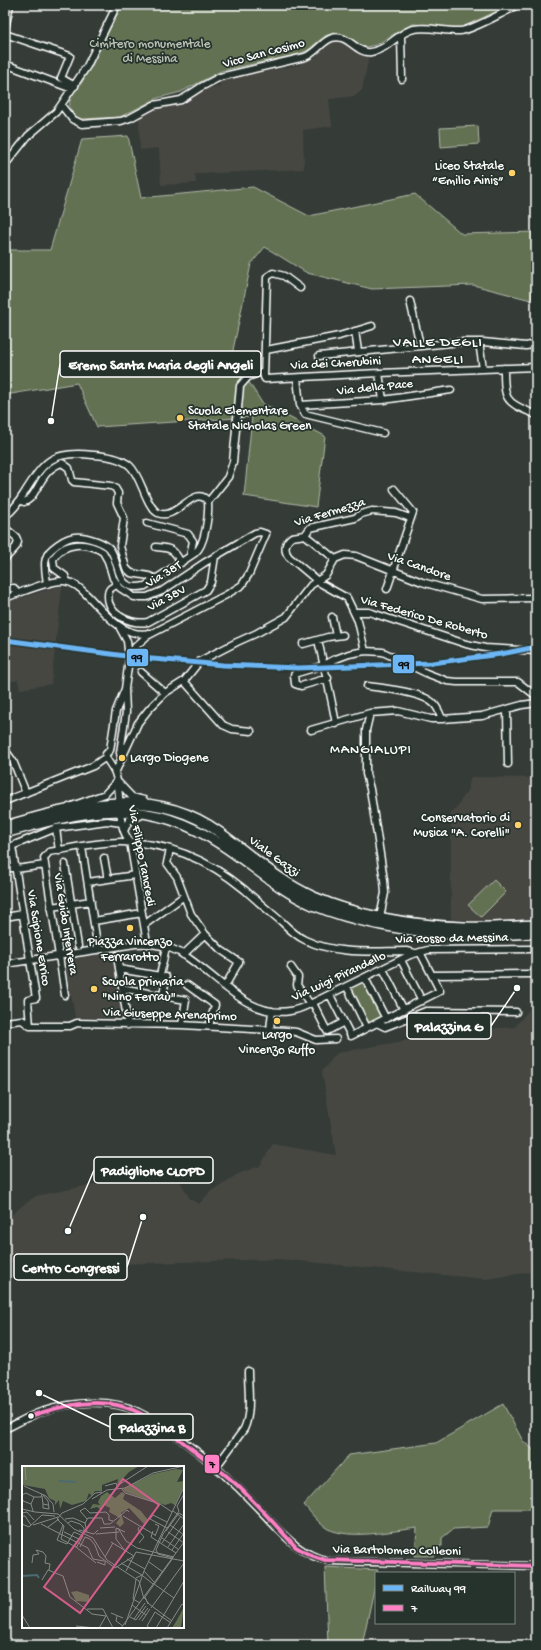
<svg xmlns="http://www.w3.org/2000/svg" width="541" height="1650" font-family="'Gochi Hand',sans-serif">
<rect width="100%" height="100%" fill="#353c37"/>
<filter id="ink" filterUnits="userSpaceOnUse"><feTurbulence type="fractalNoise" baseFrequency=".025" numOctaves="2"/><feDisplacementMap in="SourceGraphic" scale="8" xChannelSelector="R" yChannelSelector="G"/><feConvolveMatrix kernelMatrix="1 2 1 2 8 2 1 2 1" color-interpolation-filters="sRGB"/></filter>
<g filter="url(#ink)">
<path fill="#464743" d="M334,41L345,42L357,51L369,56L362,90L355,96L329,99L332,126L303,130L304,169L195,174L196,183L161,185L159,148L140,150L139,116L155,107L186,104L187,99L204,89L220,86V81L230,78L299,65L304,61L316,57L330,43Z
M57,587H62L51,684L20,689L18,680L5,683V603Z
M471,777L536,778V917L522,920L493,922L451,919V813L457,807L467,791Z
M112,953L124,1019L75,1017L65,960Z
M536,1001V1271L486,1279L279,1259L21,1267L10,1262L5,1255V1221L22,1206L36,1196L146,1174L167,1163L174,1170L190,1199L199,1204L211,1191L221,1185L238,1174L260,1166L273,1144L336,1155L322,1071L337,1053L459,1031L515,1027Z"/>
<path fill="#637153" stroke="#b1b8a9" d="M122,5H511L460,28L413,24L401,30L376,45L366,47L360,46L340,33H334L325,36L308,50L299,54L221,71L181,92L158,98L120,117L81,119C73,116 68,109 70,100C71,94 79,87 82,82C97,57 108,30 122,5Z
M478,126L479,144L441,147L440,128Z
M128,136L141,198L253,187L309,216L415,194L462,234L536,232V265L531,300L473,285L372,289L307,273L265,247L251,264L232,355L262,403L325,436L316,507L244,496L252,417L97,427L77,383L5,395V250H50L82,139Z
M494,880L506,892L481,917L468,905Z
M365,978L386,1019L367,1028L347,987Z
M503,1404L523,1441L536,1452V1509H493L488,1527L453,1529L442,1538V1546H440L435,1556H415L417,1528C391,1531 352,1540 328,1529C319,1524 311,1513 304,1505L349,1455L436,1443Z
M325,1567L378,1570L377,1573H376V1580L362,1645H328Z"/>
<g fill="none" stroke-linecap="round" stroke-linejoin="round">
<defs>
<path id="street" d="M5,29L10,5
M5,34L70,56L61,78L75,86
M401,36L402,79
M5,64L72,89
M61,105L72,119L82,124L121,121L130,118L154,105L181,100L201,87L220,77L305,57C316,53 322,41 332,38C348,33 356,54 371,52C388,50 398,32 414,29C429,26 445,32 460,31C470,31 500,14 511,9L516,5
M5,165L28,136L56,112L61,105L87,66L117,5
M300,288L284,276L273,273L267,277L264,377L265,379L379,373L536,367
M410,301L420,345
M355,331L358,351
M479,342L483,369
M266,350L339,336L372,326
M319,356L461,342H483L526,346L536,344
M504,368C504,403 506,401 536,415
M379,373L383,400
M297,378L300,405L305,414L383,433
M300,405L383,400L451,390
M20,500L24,502C38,498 39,470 62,463L69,468L72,480L74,482L111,486L115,488L118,493L117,503L124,518L120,546L126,568L131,573L149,576L156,579
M208,502L228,477L233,462L240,386L248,377L264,371
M5,516C13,511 18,503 23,495C44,462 50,450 93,455C105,456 120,457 130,466C141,476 146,507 158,513C176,522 196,482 208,502
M147,523L188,534L193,541L190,556
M5,528L16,537L18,542L16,547L5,559
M305,535L335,559
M156,547C171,548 174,549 181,563
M335,559L345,555L356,556L422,582L482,599L536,598
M67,581L65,576L54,568L53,559C64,541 87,542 103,552L108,561L113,578L120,588L134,597H147L162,591L204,563L255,533L260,532L266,534L249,574L242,585L226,595L147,636L135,647L129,659
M47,584C46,572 41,558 52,549C68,535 77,534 97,541C102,543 107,545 110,549C121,565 115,593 145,586L195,553C205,545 209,515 208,502
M117,585C110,588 108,589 108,596C108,615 131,625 148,622L206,590L211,582L215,556
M5,589L14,588L17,594
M387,589L413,512L394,489
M5,598C20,593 49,580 64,581C74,582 81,589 87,595C104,612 123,639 150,633
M354,612H369L466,644L485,648L536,651
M332,617L336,636
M120,628L127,641L129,659L125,689L126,712L120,753L121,757
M318,640C324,667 331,695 336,724
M303,644L328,637L343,635
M365,651L358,621L347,598L320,583L289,557C283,550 285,542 292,537L305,535L310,528L355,518L361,514L372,511L396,513L410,518
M141,672L165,693
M328,678L301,686L295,684L294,675L297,673L324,665L333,660L349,654L365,651L383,652L426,673L447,681L457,682H518L536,696
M184,681L223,725L232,729L251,731
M367,686C383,688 422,692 433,703C438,707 440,714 442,719
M507,710L508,764
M370,713L366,730V774L370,789L384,880L385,893L380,917
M311,730L370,713L398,711L431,719H442L482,716L522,705L536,703
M5,750L13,761L26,793
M106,757C108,763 113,767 115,773C123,795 115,823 130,842L147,943
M115,773L138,723L149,709L165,693L184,681L200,661L237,642L257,633L286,617L311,585L326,575L335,559
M117,781L132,797L144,800
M5,801L93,766L106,757V754L110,750L116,711L125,689
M69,807L105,794L117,781
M56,828L59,851
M124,831L130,818L140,816
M82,847L98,950
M170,849L167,863L177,877L191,914L205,934L221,950L239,962L225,986
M104,858L108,879
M65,864L78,946
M5,869L15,867
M16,869L45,865
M88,882L135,875
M51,907L91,901
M5,917L23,914
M94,921L142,913
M144,925L184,896
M166,947L160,976L166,977L163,996L186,1000L182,1025
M183,955L205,934
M117,956L128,1025
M401,960L422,1001
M5,964L135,944C150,943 165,945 179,952C213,971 247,1019 290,1011C297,1010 304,1007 310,1004L410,955L428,950L536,949
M291,967L298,977L297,985L310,1004
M119,969L160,976
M383,969L404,1010
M432,975L536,974
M365,978L386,1019
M187,985L215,1005L209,1026
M347,987L367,1028
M122,988L163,996
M65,995L44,858L49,852C72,848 97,842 121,842C168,842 209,860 245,890C257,901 269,911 282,922C289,929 296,936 305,940C337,955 373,951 407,951L415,953
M330,995L351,1036L440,991L420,952
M313,1003L327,1031L344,1022
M5,1022L22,1020L30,1026H70L77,1023L182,1025L287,1031L296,1032L316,1040L336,1039
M377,1023L385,1027L426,1011L516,1012
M30,1026L28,1000L36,998L12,846L56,828L107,821L122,823
M270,1030L272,1011
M5,1429C18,1423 30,1415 44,1411C72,1402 111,1398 138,1412C153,1419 166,1429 179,1438C208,1459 234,1482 258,1508C281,1531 296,1554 329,1561L536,1566
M216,1467L244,1429C252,1412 248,1389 248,1371"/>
<path id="secondary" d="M5,826C78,805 152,784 219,832C251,855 278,881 314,897C360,917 414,925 464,927C488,928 512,926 536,925
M5,833C86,810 146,794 222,845C253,865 278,890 313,905C359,924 413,932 463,935C488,936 512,934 536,933"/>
</defs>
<use href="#street" stroke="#fff" stroke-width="9"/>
<use href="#secondary" stroke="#fff" stroke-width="12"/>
<use href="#street" stroke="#26332d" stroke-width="6"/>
<use href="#secondary" stroke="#26332d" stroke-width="9"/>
<defs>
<path id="bus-1" d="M31,1416C57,1407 89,1399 117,1405C141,1410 161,1426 180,1440C200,1455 220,1469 237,1485C258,1505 277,1527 296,1547L308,1554L325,1560L536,1566"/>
</defs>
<use href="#bus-1" stroke="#26332d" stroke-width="7"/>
<use href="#bus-1" stroke="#ff80c5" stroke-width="4"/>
<defs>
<path id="rail-1" d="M5,640L141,658L223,665L298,668L432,663L501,654L536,647"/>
</defs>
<use href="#rail-1" stroke="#26332d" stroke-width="8"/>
<use href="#rail-1" stroke="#6db6f5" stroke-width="5"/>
</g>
</g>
<g fill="#ffd166" stroke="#26332d" stroke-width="1.5">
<circle cx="512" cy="173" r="4"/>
<circle cx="180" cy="418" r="4"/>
<circle cx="122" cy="758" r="4"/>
<circle cx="518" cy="825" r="4"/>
<circle cx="130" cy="928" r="4"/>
<circle cx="94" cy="989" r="4"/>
<circle cx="277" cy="1021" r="4"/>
</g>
<circle fill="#fff" stroke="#26332d" stroke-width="1.5" cx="31" cy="1416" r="3.5"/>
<g text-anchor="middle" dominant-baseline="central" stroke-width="3.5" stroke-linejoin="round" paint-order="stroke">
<g font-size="13" fill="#b9bfb2" stroke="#26332d">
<text x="150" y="44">Cimitero monumentale<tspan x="150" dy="15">di Messina</tspan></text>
</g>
<g font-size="13" fill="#fff" stroke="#26332d">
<text transform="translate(264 54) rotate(-15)">Vico San Cosimo</text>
<text transform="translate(336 364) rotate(-3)">Via dei Cherubini</text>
<text transform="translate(375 388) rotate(-6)">Via della Pace</text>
<text transform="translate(330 513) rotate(-17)">Via Fermezza</text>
<text transform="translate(419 567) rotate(19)">Via Candore</text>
<text transform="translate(164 575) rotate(-31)">Via 38T</text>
<text transform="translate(167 599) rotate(-28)">Via 38V</text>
<text transform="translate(424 618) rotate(16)">Via Federico De Roberto</text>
<text transform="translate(141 856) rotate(79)">Via Filippo Tancredi</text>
<text transform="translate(274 857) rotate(36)">Viale Gazzi</text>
<text transform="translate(65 924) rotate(81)">Via Guido Inferrera</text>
<text transform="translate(38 938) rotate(81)">Via Scipione Errico</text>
<text transform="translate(452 939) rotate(-1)">Via Rosso da Messina</text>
<text transform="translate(339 977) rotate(-25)">Via Luigi Pirandello</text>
<text transform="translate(170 1015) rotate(2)">Via Giuseppe Arenaprimo</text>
<text transform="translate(397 1551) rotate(1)">Via Bartolomeo Colleoni</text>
</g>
<g font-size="13" fill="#fff" stroke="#26332d" text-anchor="start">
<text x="504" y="166" text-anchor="end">Liceo Statale<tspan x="504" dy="15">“Emilio Ainis”</tspan></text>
<text x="188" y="411">Scuola Elementare<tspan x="188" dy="15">Statale Nicholas Green</tspan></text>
<text x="130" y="758">Largo Diogene</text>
<text x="510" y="818" text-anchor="end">Conservatorio di<tspan x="510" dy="15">Musica "A. Corelli"</tspan></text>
<text x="130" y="942" text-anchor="middle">Piazza Vincenzo<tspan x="130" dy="15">Ferrarotto</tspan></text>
<text x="102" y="982">Scuola primaria<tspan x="102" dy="15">"Nino Ferraù"</tspan></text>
<text x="277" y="1035" text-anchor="middle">Largo<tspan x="277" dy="15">Vincenzo Ruffo</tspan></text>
</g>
<g font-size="14" letter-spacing="1" fill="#fff" stroke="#26332d">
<text x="371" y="750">MANGIALUPI</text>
</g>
<g font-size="15" letter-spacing="1" fill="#fff" stroke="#26332d">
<text x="438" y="343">VALLE DEGLI<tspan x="438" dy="17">ANGELI</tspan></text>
</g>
</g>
<g transform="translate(22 1466)">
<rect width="162" height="162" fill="#353c37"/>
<path d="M0,0H117L107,6L95,19L96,13L80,19V25H73L70,30L67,27L64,35L50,39L41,35L38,43L37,34L33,39V35L27,32L23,23L1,19ZM154,3L161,4L155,16L162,15V20L153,39L149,37L143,39L123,33L103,26L101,23L131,8ZM85,26L93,32L100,26L103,28L101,33L119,45L126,54L122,58L107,42L99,47L102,57L98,61L94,57L98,52L87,46L88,42L82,39L79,44L75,41L68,43L71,38L78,39L76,36L79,30ZM55,125L67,129V136L54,135L49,126ZM162,141L159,161L150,162L155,154Z" fill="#637153"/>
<path fill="none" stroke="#4c6b72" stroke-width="2" d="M37,15L54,16M0,110L15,109L17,112"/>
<path fill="none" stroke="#868a87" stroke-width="1" d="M3,0L4,14M2,20L24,30L31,38L32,46M83,20L94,17L95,20L126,0M100,23L103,27L138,38L150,46M20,28L26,35L27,43L21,42V38M0,29L4,27L12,31M20,30L21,38L26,39M0,31L1,35L9,38M70,33L85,24L103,22L131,7L162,0M0,43L13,46M11,45L9,38L12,31H19L20,28M151,45L162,53M13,46L36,48L52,63L71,72L85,94L117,115L122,133M0,47L5,46L12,54M0,50H3L9,59M101,50L133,69M35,53L40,47L61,38L73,27L80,26M35,53L42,60L39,73L54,81L74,97M43,53L51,52L63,57M65,53L58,45L63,42L68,47L84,46L87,49V54L91,55M46,57L49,55L58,58L62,62V65M0,58L7,61L20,49L33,50M19,58L66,82M133,58L137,60L133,70M11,59L36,51M41,59L35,74L45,78L52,66L61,70M148,59L162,69M26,61L37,53M117,61L116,64L122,71L117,77M78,62L93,61M96,62L104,75L115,82L152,91M145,62L128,53L131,49L145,56M57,64L72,68L76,64M131,65L129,71L154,87M144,65L157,47L162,50M42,66L59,74M65,66L63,57L66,52H80L82,58H88L105,44L107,46M146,66L162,77M74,68L97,66M140,72L156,83M94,73V62L103,66M94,73L103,85M89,76L112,90M140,77L159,50M58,81L63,71L68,73L73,79L77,90L93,102L112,90M146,81L162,58M54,82L61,70M66,82L71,93L82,95M150,84L162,67M83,91L91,77M105,93L123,103M75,96L83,99V95M127,96L141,106M10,97L11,89L17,88L14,84L21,86L24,90L23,97L28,98L27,104M99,97L120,109L114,112M104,105L114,86L162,95M122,105L132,116M121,110L131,118M114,113L111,133L118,137M20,114L26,104L41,110L48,131L70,148L84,150L77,162M132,118L152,132M122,131L127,138L150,155M126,138L123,131L151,92L136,88L134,84L141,68L157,45L155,40L162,28M110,139L124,149M129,142L162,97M65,143H81L91,162M89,147L101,152M0,149L8,162M95,150L94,155L101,160M108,151L114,154L124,140M112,153L123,137M117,154L126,142M120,155L128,143M103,159L122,105L162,21M54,160L73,162M99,162L162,76M128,162L125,160L133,146L149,157M134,162L162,115M145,162L160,138L162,139"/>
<path fill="#d45d8c" fill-opacity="0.15" stroke="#d45d8c" stroke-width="2" d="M101,13L137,39L58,147L22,121Z"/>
<rect width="162" height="162" fill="none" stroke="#fff" stroke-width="2"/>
</g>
<path fill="none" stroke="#fff" stroke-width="1.5" d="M51 421L60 364M517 988L491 1026M68 1231L94 1170M143 1217L127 1267M39 1393L110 1427"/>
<g fill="#fff" stroke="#26332d" stroke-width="1.5">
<circle cx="51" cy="421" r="4"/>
<circle cx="517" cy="988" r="4"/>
<circle cx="68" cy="1231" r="4"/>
<circle cx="143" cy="1217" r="4"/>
<circle cx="39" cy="1393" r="4"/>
</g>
<g fill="#26332d" stroke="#fff" stroke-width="1.5">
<rect x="60" y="351" width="201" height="26" rx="4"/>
<rect x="407" y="1013" width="84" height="26" rx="4"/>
<rect x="94" y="1157" width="119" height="26" rx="4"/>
<rect x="14" y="1254" width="113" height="26" rx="4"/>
<rect x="110" y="1414" width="83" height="26" rx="4"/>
</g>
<g font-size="14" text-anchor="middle" font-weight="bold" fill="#fff">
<text x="161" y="369">Eremo Santa Maria degli Angeli</text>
<text x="449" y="1031">Palazzina G</text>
<text x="153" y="1175">Padiglione CLOPD</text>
<text x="71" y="1272">Centro Congressi</text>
<text x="152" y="1432">Palazzina B</text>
</g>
<g stroke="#26332d" stroke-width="1.5">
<rect x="126" y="648" width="23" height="19" rx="4" fill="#6db6f5"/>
<rect x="392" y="654" width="23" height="20" rx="4" fill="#6db6f5"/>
<rect x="204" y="1454" width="16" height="20" rx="4" fill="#ff80c5"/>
</g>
<g font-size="11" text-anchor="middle" font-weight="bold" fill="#111">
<text x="137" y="661">99</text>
<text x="404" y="668">99</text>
<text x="212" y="1468">7</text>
</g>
<rect width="541" height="1650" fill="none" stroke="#26332d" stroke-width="20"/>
<rect x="10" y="10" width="521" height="1630" fill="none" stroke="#fff" stroke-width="1.5" filter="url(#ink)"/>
<rect x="375" y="1572" width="140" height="52" fill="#26332d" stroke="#7d8581"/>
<rect x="383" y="1585" width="20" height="6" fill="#6db6f5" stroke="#7d8581"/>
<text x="411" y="1592" font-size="12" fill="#ffffff">Railway 99</text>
<rect x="383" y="1605" width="20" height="6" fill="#ff80c5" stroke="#7d8581"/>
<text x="411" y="1612" font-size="12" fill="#ffffff">7</text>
</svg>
